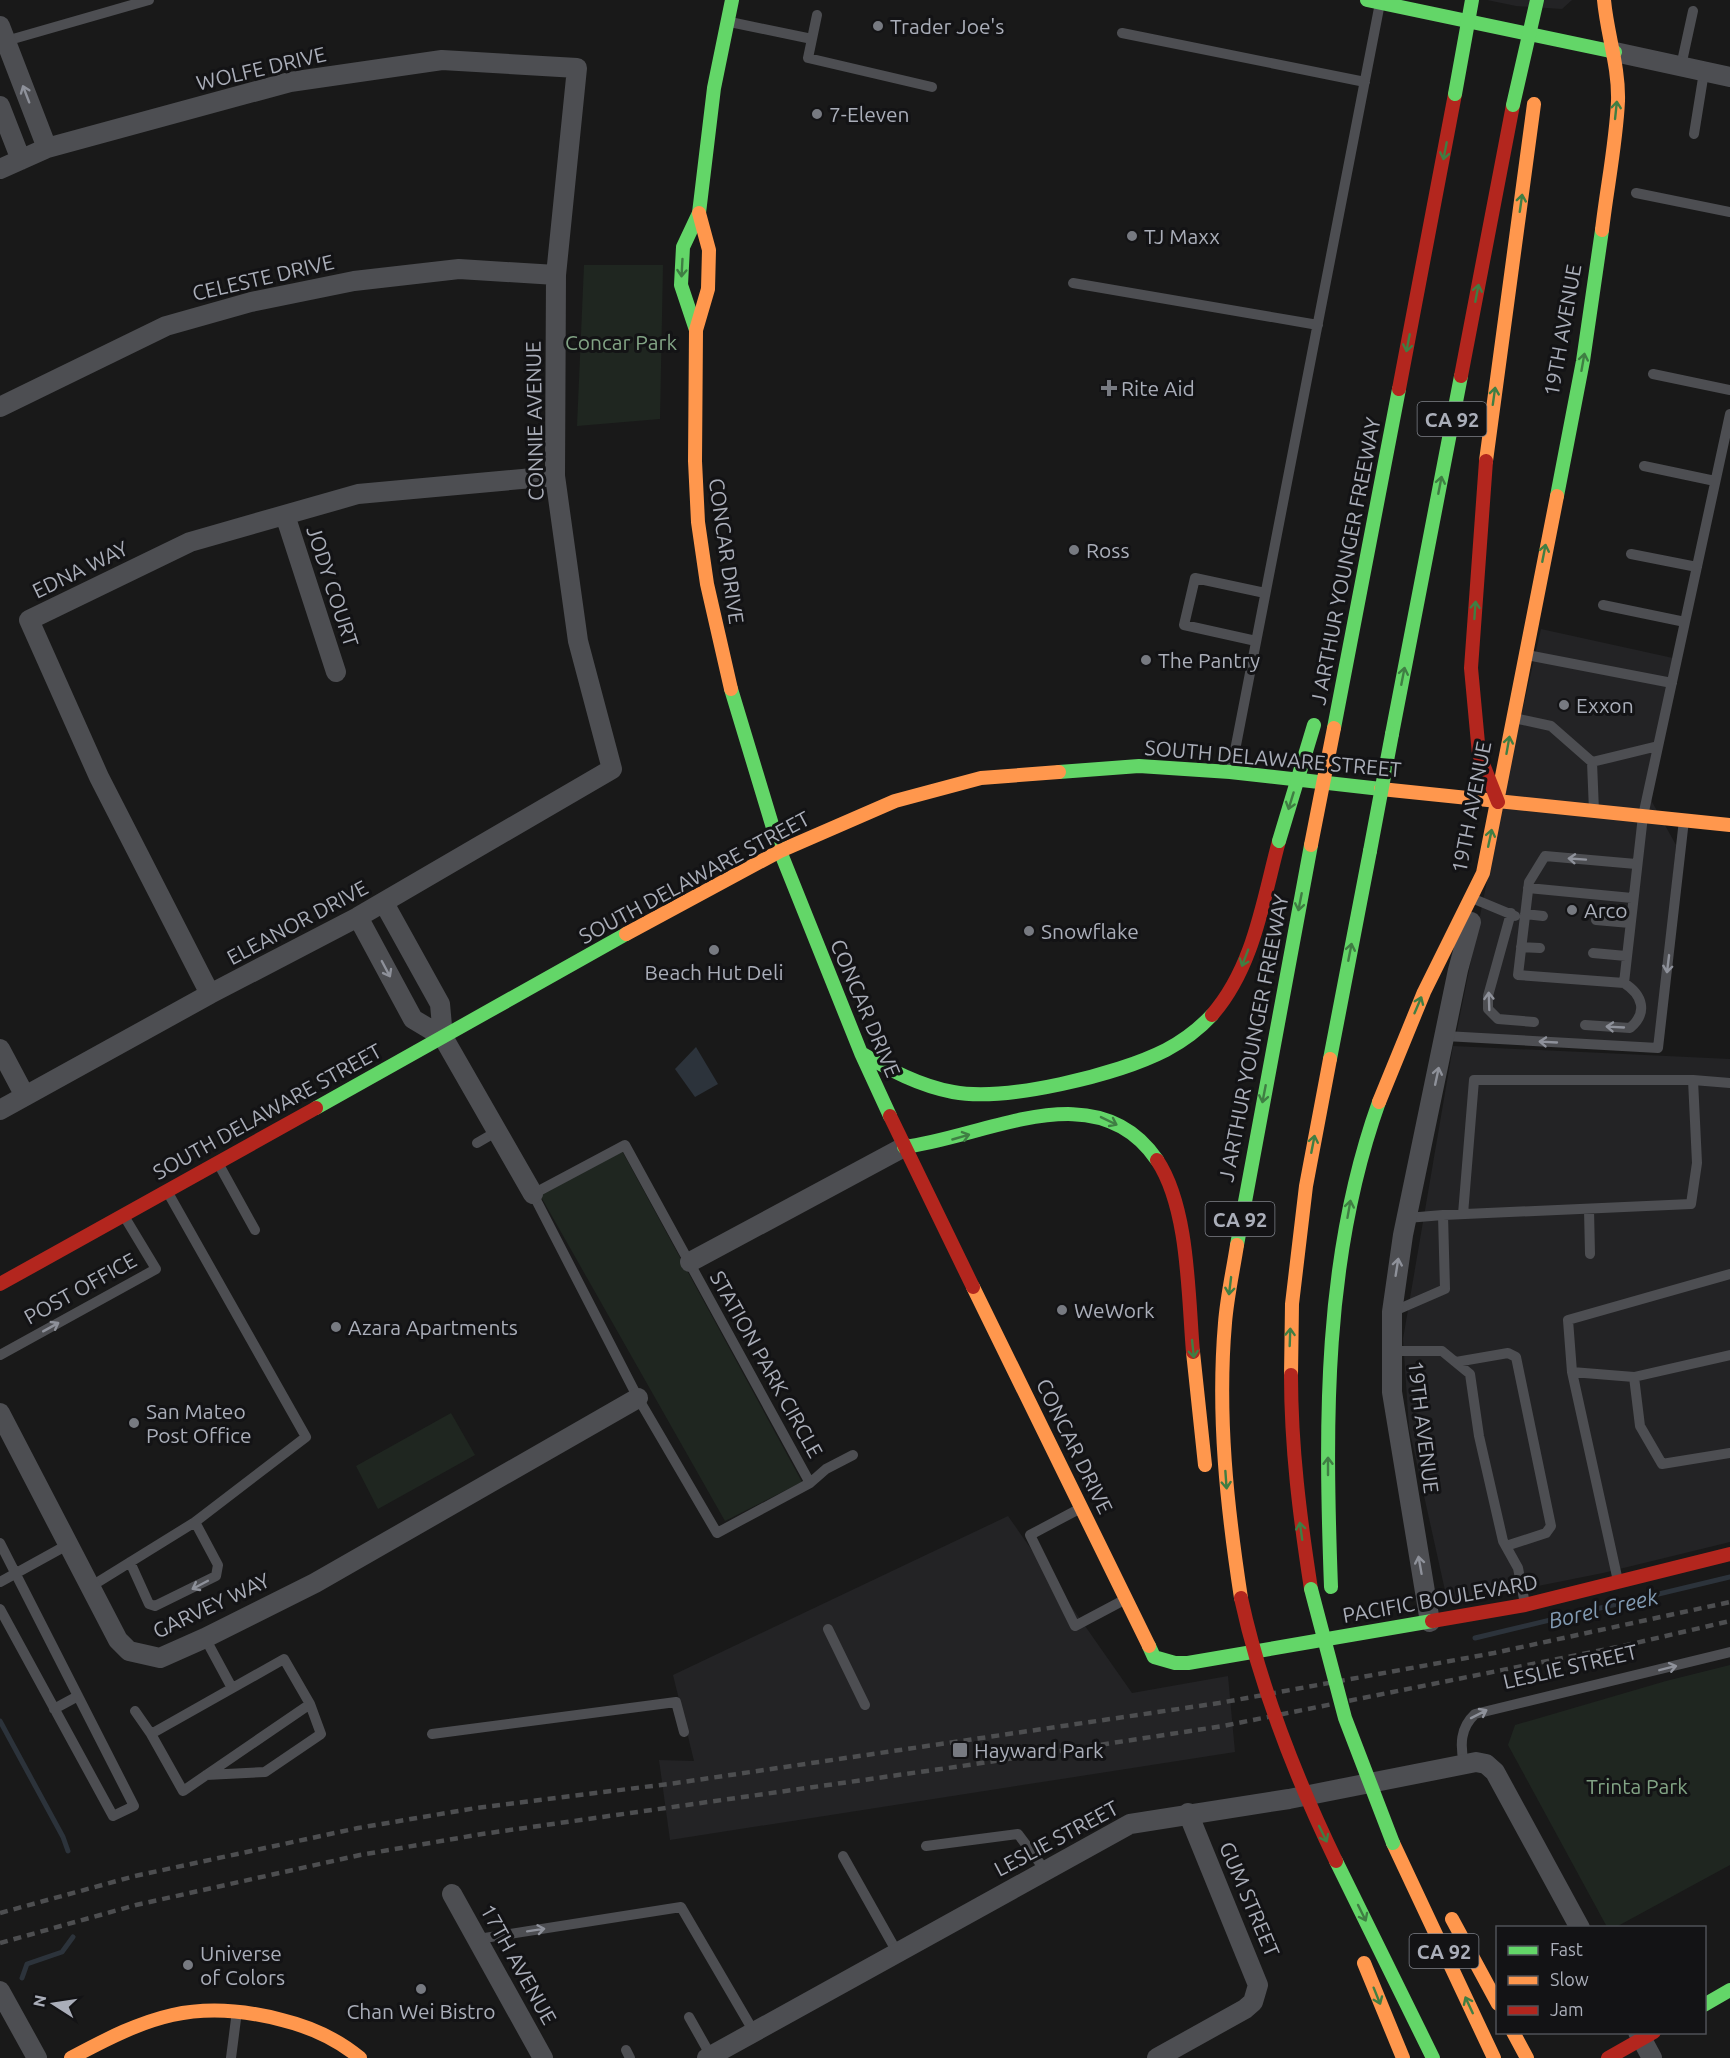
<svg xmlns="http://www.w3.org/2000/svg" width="1730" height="2058" font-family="Ubuntu,sans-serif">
<rect width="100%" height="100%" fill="#191919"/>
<path fill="#232325" d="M1487,0H1572L1562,9L1516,6Z
M1541,629L1673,658L1646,791L1676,845L1656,1045L1456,1035L1514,747Z
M1453,1046L1730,1059V1542L1603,1573L1448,1604L1409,1428L1403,1339Z
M1008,1516L1132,1693L1228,1676L1235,1752L670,1840L659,1760L694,1761L673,1675Z"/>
<path fill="#1f2620" d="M584,265H663L660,419L577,426Z
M621,1149L802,1482L725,1521L540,1195Z
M451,1413L475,1455L378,1509L356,1466Z
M1730,1665V1865L1616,1927H1607L1508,1745L1515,1725L1666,1681Z"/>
<path fill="#2c333b" d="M696,1047L718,1084L695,1097L675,1069Z"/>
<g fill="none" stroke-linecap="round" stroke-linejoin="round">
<path stroke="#2c333b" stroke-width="5" d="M1475,1638L1730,1577
M0,1721L63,1837L68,1851
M22,1978L27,1964L62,1952L73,1937"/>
<path stroke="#4d4e52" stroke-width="10" d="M817,15L808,58L932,87
M730,22L812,39
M1122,33L1365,82
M6,41L149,0
M1681,66L1693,11
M1694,134L1704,72
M1636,193L1730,212
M1073,283L1318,325
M1653,374L1730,390
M1644,466L1715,481
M1631,554L1697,567
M1603,605L1685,622
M1256,641L1184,625L1195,578L1265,593
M1527,655L1672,683
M1514,718L1551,726L1592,762
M1231,771L1380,3
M1594,811L1592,762L1658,746
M1636,864L1545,856L1529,882L1518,975L1624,983L1643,816L1730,414
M1528,888L1632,898
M1474,899L1515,916
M1511,913L1488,996V1009L1498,1019L1534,1022
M1525,914L1543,916
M1596,920L1630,923
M1521,947L1540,948
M1593,953L1626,956
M1585,1025L1630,1028C1648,1013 1643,995 1624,983
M1445,1036L1658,1048L1684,820
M1693,1080L1730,1083
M477,1143L496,1132
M625,1145L810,1483L717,1533L638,1398L533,1194Z
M218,1163L255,1230
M1589,1209L1590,1254
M1443,1215L1691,1204L1697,1163L1693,1080H1474L1463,1214
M1392,1312L1445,1289L1443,1215L1407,1218
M1390,1351H1442L1470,1374L1479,1436L1503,1541L1518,1568L1525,1604
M0,1355L156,1269L124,1216
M1456,1362L1508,1353L1516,1357L1551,1526L1546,1533L1506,1546
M1572,1372L1634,1377L1730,1355
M1634,1377L1640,1426L1662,1464L1730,1453
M810,1483L826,1469L853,1455
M1079,1509L1030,1535L1075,1626L1124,1600
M0,1543L134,1806L113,1816L0,1609
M130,1562L149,1604L155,1606L216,1576L218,1565L195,1522
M1618,1581L1572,1372L1568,1320L1730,1274
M0,1582L69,1544
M90,1587L195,1522L306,1437L167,1191
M828,1629L865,1705
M205,1638L232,1688
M54,1709L78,1696
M135,1711L151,1734L183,1791L310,1704
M151,1734L284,1659L310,1704L321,1734L265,1772L206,1775
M432,1734L676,1702L684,1732
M1464,1764C1460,1745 1460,1728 1475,1714L1730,1652
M926,1846L1018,1834L1045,1870
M843,1856L897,1952
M478,1939L681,1907L754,2032
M689,2017L711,2056
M626,2050L630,2058
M231,2058L237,2011"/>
<path stroke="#4d4e52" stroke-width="20" d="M0,26L47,148
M1615,52L1730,77
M0,106L21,160
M0,169L47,148L290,82L442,60L577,68L556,275L555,476L578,641L612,769L358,917L210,994L0,1110
M0,407L166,326L251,302L354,281L459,269L556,275
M285,515L336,672
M384,903L440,1004L443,1037L533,1194
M358,917L413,1019L443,1037
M210,994L99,777L29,620L190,542L358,494L555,476
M0,1049L25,1096
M690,1262L904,1147
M0,1413L118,1640L129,1651L160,1658L205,1638L315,1583L638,1398
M1430,1622L1392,1392V1312L1403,1235L1458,970L1471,922
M452,1894L543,2058
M0,1991L37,2058
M1638,2032L1652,2058
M707,2058L1130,1824L1289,1799L1476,1762L1486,1764L1495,1772L1580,1928
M1157,2058L1245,2009L1253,2002L1258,1985L1188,1813"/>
<path stroke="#63d668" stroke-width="14" d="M1367,0L1615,52
M696,330L681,285L683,247L699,213L714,88L732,0
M1557,496L1583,361L1602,230
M731,689L780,851L861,1053L890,1116
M1334,728L1399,389
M1392,734L1461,376
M1059,772L1139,766L1230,772L1381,789
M861,1053C890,1070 920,1086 953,1092C1006,1102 1117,1075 1166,1050C1183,1041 1199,1029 1212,1015
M1330,1059L1370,851
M316,1108L626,934
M904,1147C986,1137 1097,1071 1157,1160
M1237,1245L1311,845
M1331,1587C1325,1424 1323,1258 1379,1102
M1149,1646L1154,1657L1175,1663H1188L1432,1621
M1336,1861L1433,2058
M1704,2005L1730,1990"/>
<path stroke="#ff974d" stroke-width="14" d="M699,213L709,250L708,289L696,330L695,461L698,522L707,584L731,689
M1602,230C1607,187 1616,144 1618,101C1619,66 1607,34 1604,0
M1486,461L1534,104
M1381,789L1730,825
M1483,873L1557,496
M626,934L780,851L895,801L981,778L1059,772
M1379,1102L1424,992L1483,873
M1237,1245C1233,1271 1227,1297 1225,1323C1217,1415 1227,1507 1241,1598
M973,1287L1149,1646
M1193,1352L1205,1465
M1291,1375L1292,1304L1306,1186L1330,1059
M1393,1843L1494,2058
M1452,1919L1498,2004
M1364,1963L1403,2058
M1513,2032L1527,2058
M71,2058C147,2017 195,1997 282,2020C311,2027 337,2039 360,2058"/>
<path stroke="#b3261e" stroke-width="14" d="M1461,376L1513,105
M1399,389L1455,94
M1486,461L1471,668L1479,754L1498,802
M1212,1015C1254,967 1263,900 1279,841
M890,1116L973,1287
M1157,1160C1189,1208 1188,1295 1193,1352
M0,1284L316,1108
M1291,1375C1291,1448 1300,1518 1311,1589
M1432,1621L1525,1605L1730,1554
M1608,2058L1654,2032"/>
<path stroke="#4d4e50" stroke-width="4.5" stroke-dasharray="8 6" stroke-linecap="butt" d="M0,1913L135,1876L358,1828L476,1808L676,1783L1219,1703L1494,1653L1730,1602
M0,1943L136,1905L360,1855L482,1834L962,1766L1223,1726L1627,1645L1730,1621"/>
<path stroke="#63d668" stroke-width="14" d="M1455,94L1472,0
M1513,105L1537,0
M1279,841L1314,725
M1370,851L1392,734
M1311,1589L1345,1718L1393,1843"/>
<path stroke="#ff974d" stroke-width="14" d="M1311,845L1334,728"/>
<path stroke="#b3261e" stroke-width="14" d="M1241,1598C1261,1690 1295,1776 1336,1861"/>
</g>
<defs><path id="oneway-shaft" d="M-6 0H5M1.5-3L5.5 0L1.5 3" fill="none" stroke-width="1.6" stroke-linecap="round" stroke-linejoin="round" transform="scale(1.5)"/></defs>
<g stroke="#8e919a">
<use href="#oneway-shaft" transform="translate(26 94) rotate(-111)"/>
<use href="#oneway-shaft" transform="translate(1577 859) rotate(-176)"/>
<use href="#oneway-shaft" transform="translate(1668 964) rotate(97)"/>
<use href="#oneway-shaft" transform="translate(386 969) rotate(62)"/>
<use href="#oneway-shaft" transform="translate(1489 1001) rotate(-92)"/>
<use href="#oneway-shaft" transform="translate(1615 1027) rotate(-177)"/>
<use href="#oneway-shaft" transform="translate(1548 1042) rotate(-177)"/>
<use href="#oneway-shaft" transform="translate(1437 1076) rotate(-78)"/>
<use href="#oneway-shaft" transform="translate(1397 1267) rotate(-81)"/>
<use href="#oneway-shaft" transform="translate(51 1327) rotate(-29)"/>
<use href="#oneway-shaft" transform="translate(1420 1565) rotate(-100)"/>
<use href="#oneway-shaft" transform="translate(200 1585) rotate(152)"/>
<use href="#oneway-shaft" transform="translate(1668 1668) rotate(-14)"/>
<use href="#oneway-shaft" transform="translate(1479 1714) rotate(-27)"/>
<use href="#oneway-shaft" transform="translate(536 1930) rotate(-9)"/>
</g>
<g stroke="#3f7e43">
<use href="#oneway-shaft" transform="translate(1616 110) rotate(-84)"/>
<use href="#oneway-shaft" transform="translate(1445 151) rotate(101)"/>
<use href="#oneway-shaft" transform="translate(1521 203) rotate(-82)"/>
<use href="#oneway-shaft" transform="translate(682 268) rotate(93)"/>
<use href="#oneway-shaft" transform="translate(1477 293) rotate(-79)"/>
<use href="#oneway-shaft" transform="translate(1408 343) rotate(101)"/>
<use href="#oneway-shaft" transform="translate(1583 362) rotate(-80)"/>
<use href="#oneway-shaft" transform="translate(1494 396) rotate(-82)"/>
<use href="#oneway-shaft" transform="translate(1440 485) rotate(-79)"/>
<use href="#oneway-shaft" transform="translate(1544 553) rotate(-79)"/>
<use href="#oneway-shaft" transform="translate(1475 610) rotate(-86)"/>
<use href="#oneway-shaft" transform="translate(1403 676) rotate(-79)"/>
<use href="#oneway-shaft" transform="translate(1508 745) rotate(-80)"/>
<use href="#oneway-shaft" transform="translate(1291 801) rotate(107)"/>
<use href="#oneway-shaft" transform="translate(1490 838) rotate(-78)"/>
<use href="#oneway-shaft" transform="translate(1300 902) rotate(101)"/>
<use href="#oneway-shaft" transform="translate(1350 952) rotate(-79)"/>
<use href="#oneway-shaft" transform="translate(1245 958) rotate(111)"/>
<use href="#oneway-shaft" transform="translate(1418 1005) rotate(-67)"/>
<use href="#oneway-shaft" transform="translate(1264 1094) rotate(101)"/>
<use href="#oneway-shaft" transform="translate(1109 1121) rotate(26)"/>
<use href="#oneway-shaft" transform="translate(961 1137) rotate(-16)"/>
<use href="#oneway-shaft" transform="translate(1313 1144) rotate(-79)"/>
<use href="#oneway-shaft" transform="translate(1349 1209) rotate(-80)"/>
<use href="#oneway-shaft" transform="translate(1230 1286) rotate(97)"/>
<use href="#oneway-shaft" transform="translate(1290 1337) rotate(-88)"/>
<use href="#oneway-shaft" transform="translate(1193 1349) rotate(84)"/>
<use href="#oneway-shaft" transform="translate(1328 1466) rotate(-90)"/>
<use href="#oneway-shaft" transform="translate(1226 1480) rotate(86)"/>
<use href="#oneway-shaft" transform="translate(1301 1531) rotate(-98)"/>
<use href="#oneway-shaft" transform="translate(1323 1834) rotate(64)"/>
<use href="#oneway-shaft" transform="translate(1362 1913) rotate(64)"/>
<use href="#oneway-shaft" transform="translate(1377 1996) rotate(68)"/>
<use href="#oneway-shaft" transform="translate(1469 2005) rotate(-115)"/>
</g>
<g fill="#777a81" stroke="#131315" stroke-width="2">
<circle cx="878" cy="26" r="6"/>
<circle cx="817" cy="114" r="6"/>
<circle cx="1132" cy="236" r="6"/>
<path d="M1106 379h6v6h6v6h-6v6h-6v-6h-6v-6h6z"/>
<circle cx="1074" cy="550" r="6"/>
<circle cx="1146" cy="660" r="6"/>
<circle cx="1564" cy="705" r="6"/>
<circle cx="1572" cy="910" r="6"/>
<circle cx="1029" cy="931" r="6"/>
<circle cx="714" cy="950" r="6"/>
<circle cx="1062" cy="1310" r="6"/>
<circle cx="336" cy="1327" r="6"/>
<circle cx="134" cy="1423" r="6"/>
<rect x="952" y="1742" width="16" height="16" rx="3"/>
<circle cx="188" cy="1965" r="6"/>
<circle cx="421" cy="1989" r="6"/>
</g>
<g text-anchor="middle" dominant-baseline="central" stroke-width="6" stroke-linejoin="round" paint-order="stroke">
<g fill="#131315" stroke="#7d8088" stroke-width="1.5">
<rect x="1417.5" y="402" width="69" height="34" rx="4.5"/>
<rect x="1205.5" y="1202" width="69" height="34" rx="4.5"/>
<rect x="1409.5" y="1934" width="69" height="34" rx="4.5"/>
</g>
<g font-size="20" font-weight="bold" fill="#aaaeb9">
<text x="1452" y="419">CA 92</text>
<text x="1240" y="1219">CA 92</text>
<text x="1444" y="1951">CA 92</text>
</g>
<g font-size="21" fill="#aaaeb9" stroke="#131315" text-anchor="start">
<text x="890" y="26">Trader Joe's</text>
<text x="829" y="114">7-Eleven</text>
<text x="1144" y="236">TJ Maxx</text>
<text x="1121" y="388">Rite Aid</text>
<text x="1086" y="550">Ross</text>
<text x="1158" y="660">The Pantry</text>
<text x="1576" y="705">Exxon</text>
<text x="1584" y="910">Arco</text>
<text x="1041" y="931">Snowflake</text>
<text x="714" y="972" text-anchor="middle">Beach Hut Deli</text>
<text x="1074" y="1310">WeWork</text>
<text x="348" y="1327">Azara Apartments</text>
<text x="146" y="1411">San Mateo<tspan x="146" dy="24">Post Office</tspan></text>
<text x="974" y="1750">Hayward Park</text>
<text x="200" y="1953">Universe<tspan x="200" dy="24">of Colors</tspan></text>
<text x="421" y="2011" text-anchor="middle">Chan Wei Bistro</text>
</g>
<g font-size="21" fill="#aaaeb9" stroke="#131315">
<text transform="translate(261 68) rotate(-13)">WOLFE DRIVE</text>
<text transform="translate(263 277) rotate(-13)">CELESTE DRIVE</text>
<text transform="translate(1562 330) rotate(-80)">19TH AVENUE</text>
<text transform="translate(534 421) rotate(-91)">CONNIE AVENUE</text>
<text transform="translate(727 551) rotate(82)">CONCAR DRIVE</text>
<text transform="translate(1345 561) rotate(-79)">J ARTHUR YOUNGER FREEWAY</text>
<text transform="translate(80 569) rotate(-26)">EDNA WAY</text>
<text transform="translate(333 586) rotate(72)">JODY COURT</text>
<text transform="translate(1273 758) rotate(5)">SOUTH DELAWARE STREET</text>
<text transform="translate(1471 807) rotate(-79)">19TH AVENUE</text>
<text transform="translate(694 877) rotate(-28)">SOUTH DELAWARE STREET</text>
<text transform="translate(297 922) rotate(-28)">ELEANOR DRIVE</text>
<text transform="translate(866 1008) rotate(67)">CONCAR DRIVE</text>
<text transform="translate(1253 1038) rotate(-79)">J ARTHUR YOUNGER FREEWAY</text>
<text transform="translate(267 1111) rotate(-29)">SOUTH DELAWARE STREET</text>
<text transform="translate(80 1288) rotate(-29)">POST OFFICE</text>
<text transform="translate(767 1364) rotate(61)">STATION PARK CIRCLE</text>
<text transform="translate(1424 1427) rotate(83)">19TH AVENUE</text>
<text transform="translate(1075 1446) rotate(64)">CONCAR DRIVE</text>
<text transform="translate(1440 1598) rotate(-10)">PACIFIC BOULEVARD</text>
<text transform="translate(211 1605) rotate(-25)">GARVEY WAY</text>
<text transform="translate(1570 1666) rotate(-13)">LESLIE STREET</text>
<text transform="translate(1056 1838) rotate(-28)">LESLIE STREET</text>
<text transform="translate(1250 1899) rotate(67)">GUM STREET</text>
<text transform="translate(519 1964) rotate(61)">17TH AVENUE</text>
</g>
<g font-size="21" fill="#82a485" stroke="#131315">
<text x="621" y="342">Concar Park</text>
<text x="1637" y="1786">Trinta Park</text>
</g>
<g font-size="22" font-style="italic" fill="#829bb3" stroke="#131315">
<text transform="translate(1603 1608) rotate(-13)">Borel Creek</text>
</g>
</g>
<rect x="1496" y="1926" width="210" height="108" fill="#131315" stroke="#4f5157" stroke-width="1.5"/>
<rect x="1508" y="1946" width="30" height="9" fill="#63d668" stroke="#4f5157" stroke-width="1.5"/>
<text x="1550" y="1956" font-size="18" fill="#aaaeb9">Fast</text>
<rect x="1508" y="1976" width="30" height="9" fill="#ff974d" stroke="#4f5157" stroke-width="1.5"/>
<text x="1550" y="1986" font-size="18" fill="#aaaeb9">Slow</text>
<rect x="1508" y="2006" width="30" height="9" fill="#b3261e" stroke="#4f5157" stroke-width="1.5"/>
<text x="1550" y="2016" font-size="18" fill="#aaaeb9">Jam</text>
<g transform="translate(54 2004) rotate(282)" stroke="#131315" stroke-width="4.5" paint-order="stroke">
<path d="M0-4.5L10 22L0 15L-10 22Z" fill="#aaaeb9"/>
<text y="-9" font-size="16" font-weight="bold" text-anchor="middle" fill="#aaaeb9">N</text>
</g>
</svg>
